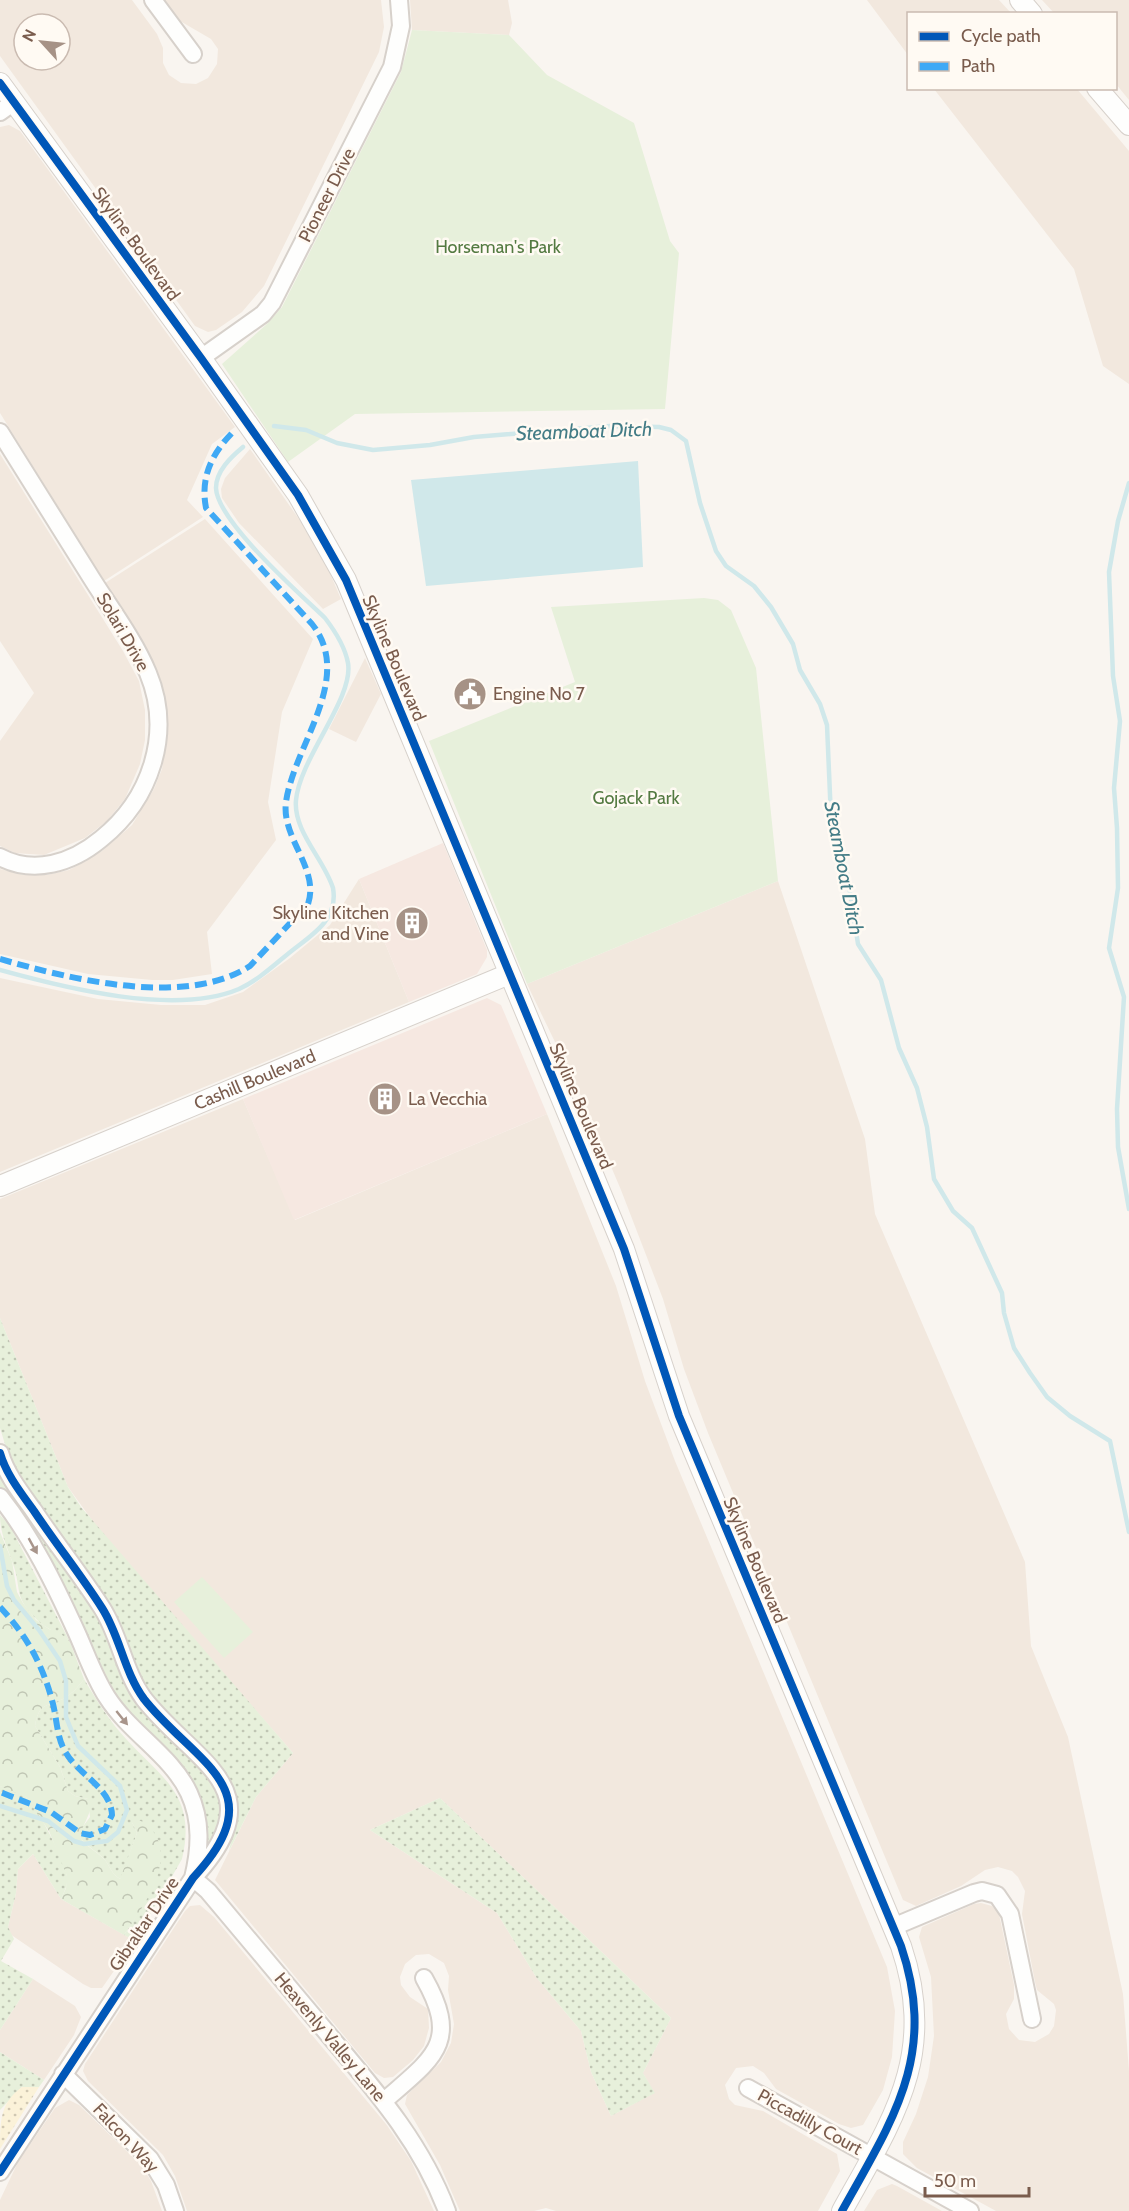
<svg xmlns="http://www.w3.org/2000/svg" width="1129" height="2211" font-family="Cabin,sans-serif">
<defs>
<pattern id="grass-dots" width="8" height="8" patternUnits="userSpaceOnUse" patternTransform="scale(1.5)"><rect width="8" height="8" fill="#e7f0db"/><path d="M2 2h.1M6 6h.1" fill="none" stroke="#c0c6b4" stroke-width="1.8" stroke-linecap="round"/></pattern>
<pattern id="forest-crowns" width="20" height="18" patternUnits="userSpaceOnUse" patternTransform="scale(1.5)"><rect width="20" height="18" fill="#e7f0db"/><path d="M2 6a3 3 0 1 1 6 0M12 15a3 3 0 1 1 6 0" fill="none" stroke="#c0c6b4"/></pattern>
<pattern id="sand-dots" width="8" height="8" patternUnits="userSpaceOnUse" patternTransform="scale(1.5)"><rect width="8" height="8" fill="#fbf2d9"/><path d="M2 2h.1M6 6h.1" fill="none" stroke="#d0c7b2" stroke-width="1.8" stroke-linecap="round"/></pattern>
</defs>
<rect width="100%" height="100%" fill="#f9f5f0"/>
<path fill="#f2e8de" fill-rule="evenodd" d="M0,0H132L157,34L163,48V63L169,75L181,83L196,84L208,78L217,64L218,49L211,39L180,21L164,0H381L384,27L379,52L264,286L242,312L216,330L208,332L195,326L0,56ZM24,24H60V60H24Z
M410,0H508L512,23L509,35L412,30Z
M867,0H999L1011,13L908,14V55Z
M1042,0H1129V100L1116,84V14L1054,13Z
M934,89H1077L1129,151V384L1103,366L1074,269Z
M9,125L20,131L235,427L212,444L187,500L203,517L104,581L0,413V127Z
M250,449L301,522L329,571L341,599L323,609L239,523L222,498L221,489L225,478Z
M0,454L123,651L139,681L145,710V740L140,764L125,799L107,821L85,838L44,855L15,853L0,846V741L34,693L0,641Z
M205,519L313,639L282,712L268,802L276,840L207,932L212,974L173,980H152L88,974L0,954V869L24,875H47L69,870L86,861L102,851L132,825L154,789L162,769L168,730L162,685L144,644L105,583Z
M365,658L381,694L356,742L329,729Z
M359,879L409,1002L0,1172V978L98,999L161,1005H205L243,992L290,958L330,925Z
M778,881L865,1139L875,1214L1025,1562L1031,1646L1068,1737L1123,1994L1129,2071V2211H996L917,2168L903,2154V2142L916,2114L928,2077L934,2036L931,1977L919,1937L922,1927L974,1904L981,1903L992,1906L999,1914L1014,1985V1999L1006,2014L1009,2029L1019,2040L1035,2042L1049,2034L1054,2026L1056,2010L1054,2004L1037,1990L1035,1982L1022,1914L1025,1891L1018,1877L1012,1871L998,1867L985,1870L961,1886L916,1906L903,1900L708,1433L684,1369L663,1299L621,1190L582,1098L527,984Z
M243,1099L295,1220L547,1114L616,1286L645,1381L675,1461L887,1967L895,2011L892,2057L883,2090L863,2125L851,2128L839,2124L776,2089L764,2073L753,2066L736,2068L725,2085L729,2099L735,2105L763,2111L837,2154L840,2171L818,2211H556L546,2208L534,2211H460L440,2165L405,2104L407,2095L441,2062L451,2043L454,2024L448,1990L449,1976L444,1963L429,1954L416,1955L405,1964L400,1977L401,1985L410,1997L428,2009L429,2028L424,2046L413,2060L393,2077L384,2078L375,2073L215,1880L256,1797L293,1753L102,1534L68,1487L0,1318V1199ZM440,1798L671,2018L643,2073L654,2093L611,2116L591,2072L581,2031L536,1977L497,1913L370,1830Z
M33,1854L61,1899L135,1941L102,1988H91L83,1984L10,1934L8,1927L16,1893L18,1869Z
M200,1905L214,1917L386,2124L411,2161L434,2211H187L175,2176L163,2155L88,2081L83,2071L85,2064L185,1911L190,1906Z
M33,1979L75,2006L81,2017L74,2035L44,2080L0,2052V2030Z
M69,2100L79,2105L141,2165L151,2181L162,2211H0V2200L18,2162L55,2108Z
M892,2184L897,2186L942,2211H864L877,2190Z"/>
<path fill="#f6e8e1" d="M443,843L487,950V957L477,974L409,1002L359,879Z
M487,998L501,1005L547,1114L294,1220L243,1099Z"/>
<path fill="url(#grass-dots)" d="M0,1318L68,1487L81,1507L293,1753L256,1797L229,1851L235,1823L229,1782L221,1766L151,1695L8,1454L0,1428Z
M0,1473L103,1626L122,1672L211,1780L221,1805L220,1823L210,1849L205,1848C208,1829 209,1816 200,1798L119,1702L83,1628L13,1503L0,1487Z
M0,1515L10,1526L70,1642C60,1632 46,1630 36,1619C13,1596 22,1589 13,1564C7,1546 0,1534 0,1515Z
M84,1679C97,1701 110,1722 127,1740C163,1779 197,1796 182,1859L135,1941L124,1935C142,1908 155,1886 160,1853L132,1822L137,1833L122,1876L120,1879C112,1874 110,1867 105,1860C97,1851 87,1847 80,1837L81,1829L90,1817L88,1799L75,1796L68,1791L60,1767L35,1726C39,1703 45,1707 63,1699C72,1694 78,1687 84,1679Z
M0,1786C9,1789 19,1791 26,1797C37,1806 66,1863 67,1876C68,1884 65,1891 61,1899L33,1854L18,1869L16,1893L8,1927L14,1939L1,1961L33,1979L0,2030Z
M440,1798L671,2018L643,2073L655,2093L611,2116L591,2072L581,2031L536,1977L497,1913L370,1830Z
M0,2052L44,2080L39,2087H22L0,2110Z"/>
<path fill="url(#forest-crowns)" d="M0,1532L12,1561L17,1592L23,1603L36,1620L49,1629L60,1633L70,1642L84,1679C78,1687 72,1694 63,1699C45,1707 39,1703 35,1726L60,1767L68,1791L75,1796L88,1799L92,1803C90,1816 82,1825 80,1837C87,1848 97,1851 105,1860C110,1867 112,1874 120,1879L137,1833L132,1822L134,1820C143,1820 148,1824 153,1831C176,1864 142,1908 124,1935L61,1899L66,1888L67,1876L49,1831L26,1797L0,1786Z"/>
<path fill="url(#sand-dots)" d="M22,2087H39L0,2149C0,2121 0,2103 22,2087Z"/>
<path fill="#e7f0db" d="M412,30L509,35L547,75L634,123L670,241L679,253L665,409L355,414L288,462L222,364L268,323L282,307L401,72Z
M704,598L718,600L731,610L756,668L778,881L527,984L429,741L575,682L551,607Z
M202,1577L253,1632L224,1658L174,1602Z"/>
<path fill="#d0e8ea" d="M638,461L643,567L426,586L411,480Z"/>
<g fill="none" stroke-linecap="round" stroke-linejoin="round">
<path stroke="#d0e8ea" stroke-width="4.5" d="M274,426L306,430L337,443L373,450L430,445L474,437L610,426L659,427L671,430L686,441L700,503L716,551L726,566L754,586L771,607L793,644L800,670L820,704L827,725L831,818L847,873L858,944L881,980L899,1048L917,1088L927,1127L934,1179L953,1211L972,1228L1002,1293L1004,1313L1014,1348L1030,1373L1047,1397L1070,1416L1110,1441L1129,1532
M1129,483L1118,521L1109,572L1113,676L1120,721L1114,788L1117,828L1118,888L1109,948L1124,997L1117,1109L1118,1147L1129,1209
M0,970C65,988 175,1016 239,989C261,979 279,960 298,946C318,931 338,916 333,888C324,859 293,831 296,800C300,758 354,698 348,663C345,647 335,631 325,618C300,594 217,521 216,488C216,471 231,457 243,447
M0,1546L7,1586L14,1600L39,1630L60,1661L66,1681V1717L78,1746L120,1786L127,1810L118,1832L107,1841L84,1844L74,1841L48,1821L0,1806"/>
<defs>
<path id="minor" d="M153,0L193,54
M0,112L14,102
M201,358L263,314L272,303L392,67L401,26L399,0
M0,432C29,478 58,525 87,571C107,604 133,637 148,673C173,733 151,799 101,839C72,863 34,875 0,857
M0,1453C6,1474 21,1493 34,1511C56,1544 81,1575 102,1608C120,1636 124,1672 144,1699C195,1764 277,1788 193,1878L0,2172
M0,1497C32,1537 55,1585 76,1631C86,1653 94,1677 107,1697C130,1733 172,1756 189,1793C202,1821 200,1849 193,1878
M193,1878L208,1891C248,1939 288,1986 328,2034C375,2090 421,2142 447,2211
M893,1927L974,1893L982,1891L997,1895L1010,1914L1032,2019
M63,2074L150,2159L166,2185L175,2211
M748,2088L970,2211
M384,2101C433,2058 461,2043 424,1978"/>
<g id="tertiary">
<path d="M1020,0L1032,14"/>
<path d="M0,83L201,358L298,495L346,580L624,1249L679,1416L901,1946C938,2055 893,2119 842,2211"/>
<path d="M1097,88L1129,125"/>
<path id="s1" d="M0,1186L509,974"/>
</g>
</defs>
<use href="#minor" stroke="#d7d1cb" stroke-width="20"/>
<use href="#tertiary" stroke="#d7d1cb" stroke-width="22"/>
<use href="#minor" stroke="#fefefd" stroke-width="16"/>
<use href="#tertiary" stroke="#fefefd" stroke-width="20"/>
<path stroke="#3fa9f5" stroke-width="6" stroke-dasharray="12 6" stroke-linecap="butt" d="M0,959C70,979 185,1008 250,966L308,904C320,869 281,838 286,802C294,745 355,678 312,624L206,508C200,477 212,453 234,431
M0,1607C27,1636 43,1665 53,1704C57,1720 57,1739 66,1753C79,1775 111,1788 112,1815L105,1829L90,1835L80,1833L51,1812L0,1792"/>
<defs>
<path id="cycleway" d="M0,83L201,358L298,495L346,580L624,1249L679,1416L901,1946C938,2055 893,2119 842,2211
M0,1453C6,1474 21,1493 34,1511C56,1544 81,1575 102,1608C120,1636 124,1672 144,1699C195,1764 277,1788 193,1878L0,2172"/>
</defs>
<use href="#cycleway" stroke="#fffaf3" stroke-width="11"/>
<use href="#cycleway" stroke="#0057b8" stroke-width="8"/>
</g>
<defs><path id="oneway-solid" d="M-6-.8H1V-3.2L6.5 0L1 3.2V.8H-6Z" transform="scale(1.5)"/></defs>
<g fill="#a8958b">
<use href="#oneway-solid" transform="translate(33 1546) rotate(61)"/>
<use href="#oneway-solid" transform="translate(122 1718) rotate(51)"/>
</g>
<defs>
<symbol id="civic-disc" viewBox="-11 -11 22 22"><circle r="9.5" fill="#a69286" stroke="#fffaf3"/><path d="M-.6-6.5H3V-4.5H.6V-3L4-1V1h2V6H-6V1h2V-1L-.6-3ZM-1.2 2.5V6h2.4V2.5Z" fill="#fff"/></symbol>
<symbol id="building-disc" viewBox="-11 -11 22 22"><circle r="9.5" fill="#a69286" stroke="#fffaf3"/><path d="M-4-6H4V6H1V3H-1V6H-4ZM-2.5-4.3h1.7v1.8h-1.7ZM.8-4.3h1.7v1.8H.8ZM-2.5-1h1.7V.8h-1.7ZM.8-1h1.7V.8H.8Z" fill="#fff"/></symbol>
</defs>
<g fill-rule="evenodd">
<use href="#civic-disc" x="451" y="675" width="38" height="38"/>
<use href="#building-disc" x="393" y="904" width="38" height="38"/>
<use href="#building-disc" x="366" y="1080" width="38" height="38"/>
</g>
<g text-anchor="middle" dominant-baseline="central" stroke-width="5" stroke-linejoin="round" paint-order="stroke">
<g font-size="18" fill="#7a5c4d" stroke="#fffaf3">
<text transform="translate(327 195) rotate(-63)">Pioneer Drive</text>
<text transform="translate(136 244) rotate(54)">Skyline Boulevard</text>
<text transform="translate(123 632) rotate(60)">Solari Drive</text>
<text transform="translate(394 658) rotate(67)">Skyline Boulevard</text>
<text stroke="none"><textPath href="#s1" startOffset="276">Cashill Boulevard</textPath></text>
<text transform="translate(581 1106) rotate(67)">Skyline Boulevard</text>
<text transform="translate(755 1560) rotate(67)">Skyline Boulevard</text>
<text transform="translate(144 1924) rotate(-56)">Gibraltar Drive</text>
<text transform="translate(330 2037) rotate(50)">Heavenly Valley Lane</text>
<text transform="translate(810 2122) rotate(29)">Piccadilly Court</text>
<text transform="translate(126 2138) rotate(47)">Falcon Way</text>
</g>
<g font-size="18" fill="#537a41" stroke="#fffaf3">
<text x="498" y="247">Horseman's Park</text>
<text x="636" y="798">Gojack Park</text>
</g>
<g font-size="18" fill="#7a5c4d" stroke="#fffaf3" text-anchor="start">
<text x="493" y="694">Engine No 7</text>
<text x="389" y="913" text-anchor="end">Skyline Kitchen<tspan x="389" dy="21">and Vine</tspan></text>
<text x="408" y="1099">La Vecchia</text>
</g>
<g font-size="20" font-style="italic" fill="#437c86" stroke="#fffaf3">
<text transform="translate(584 431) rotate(-2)">Steamboat Ditch</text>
<text transform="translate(844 868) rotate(79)">Steamboat Ditch</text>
</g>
</g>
<rect x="907" y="12" width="210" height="78" fill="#fffaf3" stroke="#cabbb1" stroke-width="1.5"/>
<rect x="919" y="32" width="30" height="9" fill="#0057b8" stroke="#cabbb1" stroke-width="1.5"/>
<text x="961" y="42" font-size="18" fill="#7a5c4d">Cycle path</text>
<rect x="919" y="62" width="30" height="9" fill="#3fa9f5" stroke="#cabbb1" stroke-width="1.5"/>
<text x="961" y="72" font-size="18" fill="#7a5c4d">Path</text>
<g transform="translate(42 42) rotate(297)"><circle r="28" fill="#fffaf3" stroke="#cabbb1" stroke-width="1.5"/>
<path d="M0-4.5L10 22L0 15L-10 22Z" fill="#a69286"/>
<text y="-9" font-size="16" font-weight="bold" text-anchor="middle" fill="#7a5c4d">N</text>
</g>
<path d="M925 2187v9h104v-9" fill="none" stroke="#7a5c4d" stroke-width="3"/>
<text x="934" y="2187" font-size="18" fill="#7a5c4d" stroke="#fffaf3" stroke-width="4.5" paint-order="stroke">50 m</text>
</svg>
